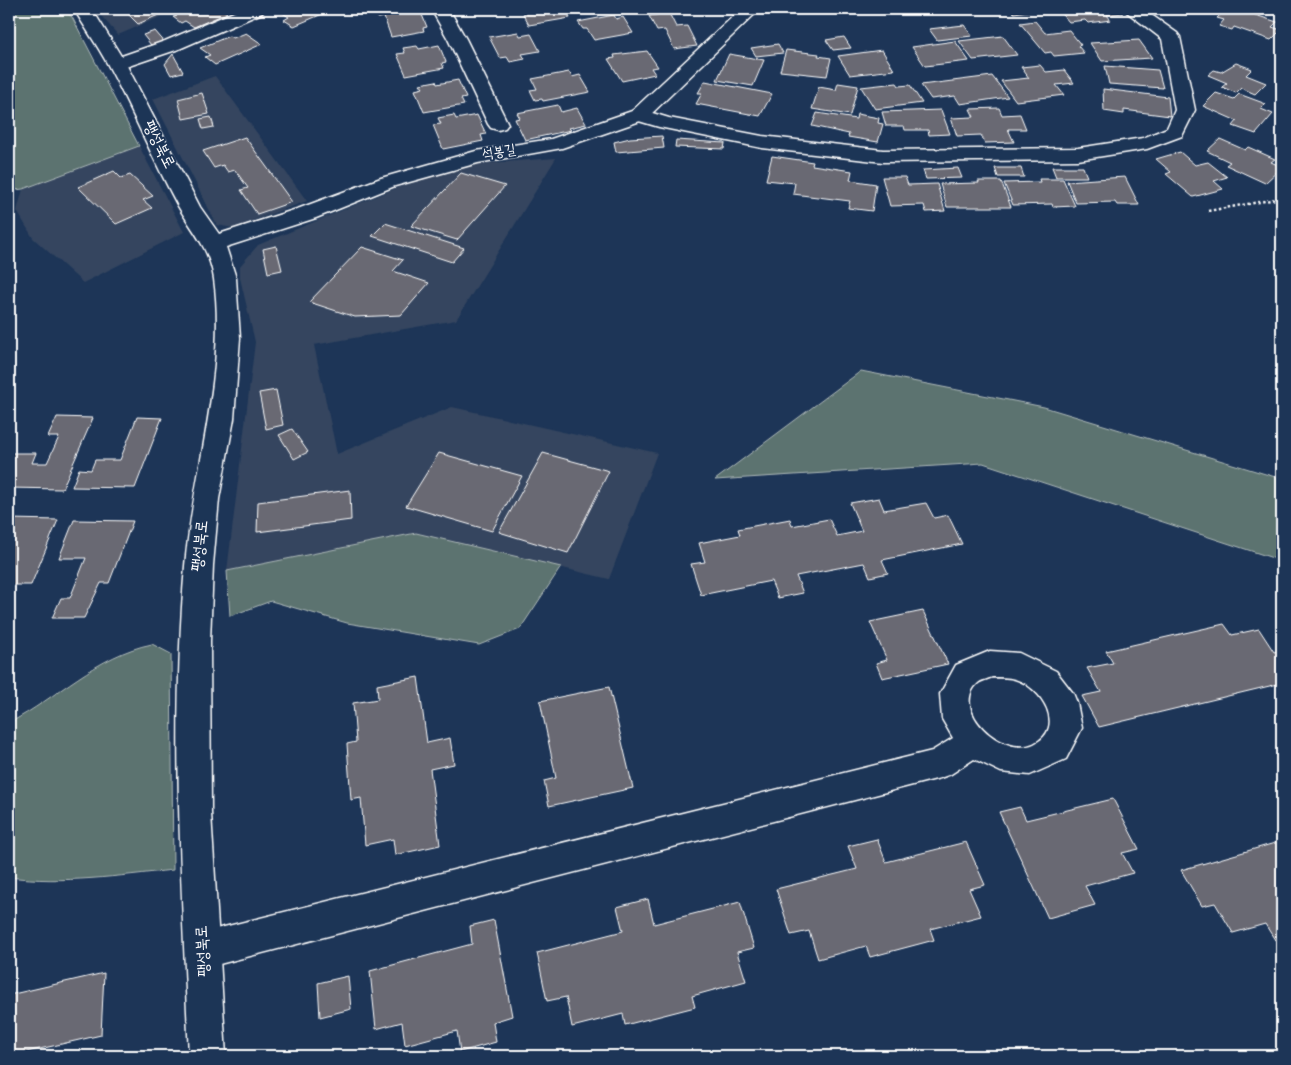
<svg xmlns="http://www.w3.org/2000/svg" width="1291" height="1065" font-family="Dekko,'Poor Story',sans-serif">
<rect width="100%" height="100%" fill="#1d3557"/>
<filter id="ink" filterUnits="userSpaceOnUse"><feTurbulence type="fractalNoise" baseFrequency=".02" numOctaves="2"/><feDisplacementMap in="SourceGraphic" scale="10" xChannelSelector="R" yChannelSelector="G"/><feConvolveMatrix kernelMatrix="1 2 1 2 8 2 1 2 1" color-interpolation-filters="sRGB"/></filter>
<g filter="url(#ink)">
<path fill="#34455f" d="M95,9H179L118,35Z
M215,76L307,201L233,228L217,225L153,99Z
M139,146L184,232L83,283L33,238L17,211L23,189Z
M556,158L456,320L314,345L337,454L452,407L657,453L609,579L416,533L227,571L255,342L240,278V266L258,245L401,186L473,164Z"/>
<path fill="#5c7370" stroke="#aeb9b8" d="M9,9H63L72,17L139,146L23,189L9,191Z
M861,371L1044,407L1282,479V561L983,463L715,480Z
M416,533L561,567L520,629L479,645L347,623L271,601L230,616L227,571Z
M152,644L171,654L173,870C118,876 64,884 9,877V723C57,698 97,655 152,644Z"/>
<path fill="#696973" stroke="#fff" d="M123,9H172L138,24Z
M181,9H224H222L227,13L194,27L185,21L181,23L173,17L177,16L172,13Z
M284,9H334L294,26L284,20L289,17L279,11Z
M524,9H565L570,18L529,25L523,14L527,13Z
M1011,9H1043L1014,13Z
M1058,9H1119L1123,13L1107,15L1111,20L1088,23L1085,20L1069,22Z
M1237,9L1277,22L1272,27L1281,30L1271,40L1234,27L1232,30L1219,26L1224,20L1217,18L1225,10L1232,12Z
M400,10L401,13L420,10L427,27L423,28L424,31L391,37L384,17L378,18L376,14Z
M669,13L676,27L687,26L697,46L674,49L665,30L657,31L649,16Z
M614,15L616,19L623,17L633,33L594,40L587,29H583L578,22Z
M1035,21L1045,33L1069,30L1081,45L1078,46L1084,53L1054,56L1051,52L1045,53L1020,23Z
M964,25L972,36L937,40L929,29Z
M155,31L167,45H151L143,35Z
M518,32L520,36L531,34L540,51L522,54L525,59L510,62L507,57L500,58L489,37Z
M246,33L262,44L215,65L205,57L210,55L200,48L229,36L233,38Z
M1003,36L1017,55L973,60L959,41Z
M844,37L851,48L833,50L826,40Z
M1139,40L1152,58L1102,61L1090,43Z
M955,41L969,61L925,66L912,47Z
M778,44L783,53L756,56L751,48Z
M439,45L446,62L442,63L444,68L406,75L397,54L405,53L403,48L417,46L419,49Z
M786,50L819,54L818,56L831,58L827,76L780,71Z
M882,50L894,70L850,75L838,56Z
M647,51L658,67L651,68L655,74L622,81L608,59L615,58L614,55Z
M173,54L183,72L171,75L165,64Z
M729,54L764,60L753,86L717,80Z
M1236,63L1252,69L1246,75L1266,83L1255,94L1241,88L1236,93L1222,87L1227,83L1208,75L1214,70L1221,72Z
M1040,65L1046,72L1064,70L1074,83L1056,85L1064,95L1016,101L1001,81L1029,78L1021,67Z
M1105,66L1158,70L1163,88L1109,84Z
M569,72L572,77L580,75L590,92L543,101L542,99L535,100L530,90L537,89L532,79Z
M992,76L1008,97L960,104L955,96L931,99L921,85Z
M458,80L466,98L461,99L464,105L424,112L415,90L423,88L420,84L436,81L437,84Z
M705,81L772,94L760,116L696,104L702,93H698Z
M838,83L858,86L850,115L812,109L819,87L836,90Z
M897,83L899,86L910,85L922,103L875,109L861,87Z
M1103,89L1168,97L1170,116L1124,110V114L1104,111Z
M202,93L209,114L183,119L178,99Z
M1216,93L1234,99L1239,94L1266,104L1261,109L1273,114L1256,134L1233,126L1237,121L1203,106Z
M558,105L561,112L577,108L586,124L569,128L571,130L525,140L515,119L520,118L517,113Z
M999,108L1002,115L1020,114L1026,129H1008L1014,142L985,143L981,135L957,136L951,118L974,117L970,109Z
M941,110L950,134L929,135L928,130H905L904,126H886L882,112Z
M817,113L856,119L857,114L879,118L878,123L883,124L878,142L848,137L849,134L812,126Z
M454,115L456,119L477,115L486,134L481,135L483,141L443,149L433,125L441,124L438,118Z
M211,117L214,127L203,129L200,119Z
M662,136L664,148L616,152L614,142L630,138Z
M245,137L292,202L257,214L241,190L248,188L235,170L228,172L223,165L214,168L203,151Z
M1220,139L1245,150L1248,147L1275,159L1271,162L1282,167L1265,183L1226,165L1230,162L1207,151Z
M676,140L725,143L724,149L675,147Z
M1180,152L1195,165L1208,162L1227,177L1214,181L1223,189L1193,197L1166,174L1171,172L1156,159Z
M772,156L813,162L812,165L852,171L850,180L876,184L872,211L848,208L850,201L793,194L795,183L766,180Z
M1052,167H1083L1087,177H1056Z
M958,168L962,178L926,179L923,170Z
M995,168H1021L1024,177H998Z
M114,171L121,178L130,175L153,196L143,200L152,208L116,224L78,187Z
M461,173L505,186L457,240L411,226Z
M882,177H905L908,185L937,184L945,211L926,212L924,205L890,206Z
M1125,177L1139,205H1117L1115,202L1076,203L1067,181Z
M1039,179H1063L1075,206L1053,207L1052,204L1013,205L1004,183L1040,182Z
M978,181H1001L1011,207H947L940,184L979,183Z
M385,223L464,248L452,262L372,236Z
M276,246L282,270L268,273L263,249Z
M362,247L403,260L393,271L429,283L401,315L355,317L309,302Z
M276,390L283,425L266,429L259,393Z
M57,417L93,418L62,489L9,488V453H36L32,463H47L59,437H48Z
M137,417L162,418L135,488L72,487L79,469L91,470L95,460H120Z
M292,429L308,452L294,459L279,435Z
M439,453L522,476L492,531L406,506Z
M543,453L609,471L568,553L499,532Z
M350,490L351,520L257,532L258,502Z
M879,498L884,510L926,503L934,518L948,515L962,544L882,560L888,573L870,577L864,563L796,576L803,593L778,598L771,581L701,595L691,564L705,562L699,543L740,535L738,529L790,519L792,526L829,519L837,536L862,531L850,503Z
M9,519L58,520L31,585H9Z
M74,520L133,521L109,583H101L84,618H52L61,598H70L86,558H59Z
M923,611L948,664L882,678L876,663L887,660L870,622Z
M1224,624L1232,635L1259,629L1274,652L1282,650V683L1099,727L1082,696L1101,692L1087,668L1113,663L1106,651Z
M418,677L427,743L450,738L454,764L430,769L440,845L395,855L393,839L365,845L361,798L351,800L347,744L356,742L353,703L378,699L377,685Z
M609,687L633,788L549,806L544,781L556,778L540,701Z
M1113,799L1139,849L1122,853L1133,873L1085,886L1095,905L1048,918L999,812L1020,807L1026,820Z
M877,839L886,862L966,842L985,885L969,889L981,916L930,929L934,940L870,957L866,946L818,959L809,931L791,935L776,889L857,869L848,846Z
M1282,841V938L1275,940L1265,924L1233,933L1215,903L1202,906L1181,870Z
M648,899L654,924L740,902L754,948L737,952L746,981L692,996L695,1007L625,1025L623,1014L572,1027L566,997L547,1001L537,953L623,931L617,907Z
M494,920L512,1016L493,1022L496,1042L460,1052L457,1031L405,1045L402,1022L376,1029L370,971L472,944L470,926Z
M104,973L101,1035L9,1056V995Z
M348,976L351,1009L320,1017L318,983Z"/>
<g fill="none" stroke-linecap="round" stroke-linejoin="round">
<defs>
<path id="minor" d="M241,9H265L262,13L179,49L117,70L110,68L108,64L110,60L165,41Z
M431,9H449L466,39L508,124L505,128L498,130L491,128L488,124L448,39Z
M1123,9H1143L1177,33L1180,37L1195,110L1182,136L1147,149L1078,160L883,162L762,148L659,127L632,119L629,115L632,111L639,109L669,118L762,136L883,150L1078,148L1143,138L1167,128L1175,110L1162,39Z
M990,651L1019,653L1056,671L1073,693L1077,703L1082,728L1066,759L1030,775L1001,772L974,759L951,774L940,778L204,968L192,962L186,950L192,938L204,932L932,751L953,738L942,719L940,694L956,665ZM992,677C999,677 1008,677 1015,679C1042,687 1067,728 1034,744C1002,759 949,709 978,683C981,680 988,679 992,677Z"/>
<path id="tertiary" d="M74,9H92L126,64L200,207L219,234L300,208L381,178L476,151L551,139L632,111L741,9H760L646,119L562,148L478,163L395,186L316,218L226,247L236,278L240,338L234,419L219,499L213,565L210,641L211,813L226,1056H189C182,893 171,729 185,566C193,472 227,373 214,279C209,247 193,232 178,206C153,160 133,111 108,65C98,46 85,28 74,9Z"/>
</defs>
<use href="#minor" stroke="#fff" stroke-width="3"/>
<use href="#tertiary" stroke="#fff" stroke-width="3"/>
<path stroke="#fff" stroke-width="2.5" stroke-dasharray="2.5 2.5" stroke-linecap="butt" d="M1208,211L1282,198"/>
<use href="#minor" fill="#1d3557" fill-rule="evenodd"/>
<use href="#tertiary" fill="#1d3557" fill-rule="evenodd"/>
</g>
</g>
<g text-anchor="middle" dominant-baseline="central" stroke-width="4" stroke-linejoin="round" paint-order="stroke">
<g font-size="14" fill="#fff" stroke="#1d3557">
<text transform="translate(499 153) rotate(-9)">석봉길</text>
</g>
<g font-size="16" fill="#fff" stroke="#1d3557">
<text transform="translate(158 145) rotate(63)">팽성북로</text>
<text transform="translate(201 546) rotate(-84)">팽성북로</text>
<text transform="translate(204 951) rotate(-93)">팽성북로</text>
</g>
</g>
<rect width="1291" height="1065" fill="none" stroke="#1d3557" stroke-width="30"/>
<rect x="15" y="15" width="1261" height="1035" fill="none" stroke="#fff" stroke-width="2" filter="url(#ink)"/>
</svg>
